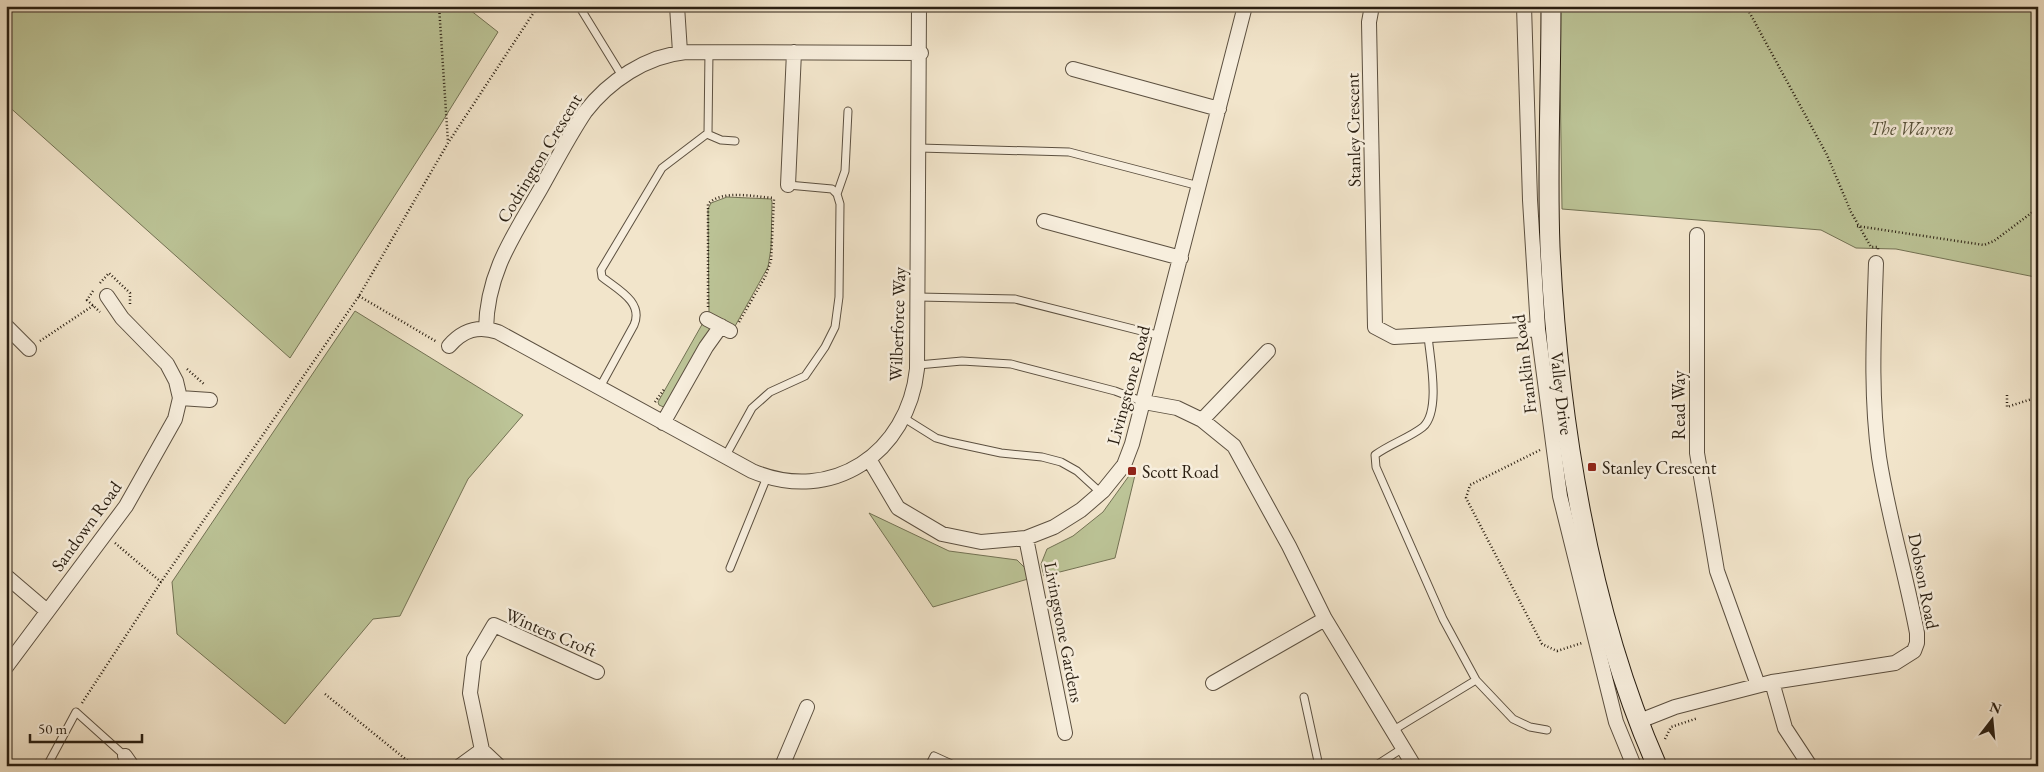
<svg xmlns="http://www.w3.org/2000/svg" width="2044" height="772" font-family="'EB Garamond',serif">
<rect width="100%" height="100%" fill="#f2e5cb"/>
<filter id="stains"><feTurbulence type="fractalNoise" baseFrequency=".004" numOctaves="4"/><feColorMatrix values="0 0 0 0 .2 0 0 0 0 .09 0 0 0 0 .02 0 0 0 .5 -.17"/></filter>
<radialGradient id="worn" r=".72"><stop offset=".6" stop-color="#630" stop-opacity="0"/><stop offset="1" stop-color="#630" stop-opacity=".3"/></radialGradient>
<path fill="#bcc497" stroke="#737254" d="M6,6H465L498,32L437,130L290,358L6,104Z
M1559,6H2038V271L2035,277L1896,249L1856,248L1821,230L1562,209Z
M727,197L771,199L772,202L771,248L768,267L734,328L709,315L708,209L711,203Z
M355,311L523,415L468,479L400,616L373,619L285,724L177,634L172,582Z
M704,321L708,324L710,331L666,408L659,405L658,402Z
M1131,473L1135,475L1115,558L1044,576L1041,564L1047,549L1073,536L1103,512Z
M869,513L949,551L1017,560L1025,568L1028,579L933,607Z"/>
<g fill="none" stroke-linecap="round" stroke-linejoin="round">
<defs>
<path id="lane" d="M579,6L622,76
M707,134L721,140L735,141
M919,148L1069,152L1199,186
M837,194L845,171L848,111
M918,297L1015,299L1161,336
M1428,336C1430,358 1441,411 1423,427C1409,438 1390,444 1375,455L1376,467L1443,619L1476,680L1513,719L1530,727L1547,730
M918,365L962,361L1011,364L1115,391L1144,402
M600,387L634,325C644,302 617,289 602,277L601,270L662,168L708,133L709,51
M904,418L936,438L950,442L1001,453L1042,457L1061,462L1077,471L1101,493
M725,457L752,408L770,392L805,376L825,347L835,327L839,297L840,204L837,194L832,189L788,185
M730,568L767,477
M1304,697L1319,766
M1392,731L1476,680
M47,766L76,712L125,756
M929,766L934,756L956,766
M1375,766L1403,748"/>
<path id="street" d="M677,6L680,52
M1372,6L1369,22L1375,327L1394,337L1538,329
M1524,6L1530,200L1538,329L1560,496L1616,722L1634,766
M1073,69L1219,109
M788,185L794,52
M1044,221L1181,258
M1697,235V453L1717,571L1758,685
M107,296L122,318L167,364L176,381L180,398L210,400
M707,319L730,331
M6,326L29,349
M486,329C487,272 514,235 541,188C555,163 569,136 585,112C609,81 646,56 686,52L921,53
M449,346C463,330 478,325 498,332L752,471C832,505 908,453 917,369L919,6
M1144,402L1177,408L1202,420L1234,446L1289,546L1325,619L1414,766
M1202,420L1268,351
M663,423L706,347L721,326
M869,459L898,508L942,534L981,542L1026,538L1054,527L1081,510L1103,491L1124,465L1132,444L1245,6
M1026,538L1065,733
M6,576L47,611
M6,667L126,506L175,419L180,398
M1772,682L1785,728L1810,766
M1213,683L1325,619
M1637,722L1675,707L1772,682L1895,663L1914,651L1917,643V633C1906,574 1888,516 1879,457C1870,393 1874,327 1876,263
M125,756L132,766
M460,766L482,750
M499,766L482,750L470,693L474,659L494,625L597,672
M782,766L807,707"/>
<g id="secondary">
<path id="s1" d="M1551,6C1551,86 1547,167 1550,247C1558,417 1588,610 1657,766"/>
</g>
</defs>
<use href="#lane" stroke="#5c5040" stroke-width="9"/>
<use href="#street" stroke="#5c5040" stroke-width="16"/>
<use href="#secondary" stroke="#2a1f12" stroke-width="21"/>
<path stroke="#2a1f12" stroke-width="2.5" stroke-dasharray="1 2.5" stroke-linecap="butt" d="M439,6L448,142
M1746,6L1827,155L1851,212L1871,247H1878V250
M1857,226L1984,245L1994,241L2038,208
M100,283L109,273L130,293V305
M93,291L87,300L100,312
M359,296L437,342
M708,307V204C722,189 756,197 774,198
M739,322L765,277L771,261L774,198
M40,341L94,305
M187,369L205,385
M2007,395V407L2038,397
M655,402L665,388
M1540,450L1470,485L1466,498L1542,644L1557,651L1582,643
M115,543L161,582
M6,687L11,680
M325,694L414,766
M82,703L161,582L359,296L448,143L538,6
M1665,739L1671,727L1698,718"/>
<use href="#lane" stroke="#f7eedd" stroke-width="7"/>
<use href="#street" stroke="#f7eedd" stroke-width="14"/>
<use href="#secondary" stroke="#f7eedd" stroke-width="19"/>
</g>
<g fill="#8f2418" stroke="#f7eedd" stroke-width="2">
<rect x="1587" y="462" width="10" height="10" rx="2.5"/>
<rect x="1127" y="466" width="10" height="10" rx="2.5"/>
</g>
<g text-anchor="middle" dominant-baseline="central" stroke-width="5" stroke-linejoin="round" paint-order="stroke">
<g font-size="18" font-style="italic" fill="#56513a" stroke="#f7eedd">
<text x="1912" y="128">The Warren</text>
</g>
<g font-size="18" fill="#2a1f12" stroke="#f7eedd">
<text transform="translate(1353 130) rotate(-91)">Stanley Crescent</text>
<text transform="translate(539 158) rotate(-59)">Codrington Crescent</text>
<text transform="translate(897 324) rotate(-88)">Wilberforce Way</text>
<text transform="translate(1524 364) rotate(-97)">Franklin Road</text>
<text transform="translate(1128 385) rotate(-75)">Livingstone Road</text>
<text stroke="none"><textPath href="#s1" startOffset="388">Valley Drive</textPath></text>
<text transform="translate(1678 405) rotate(-90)">Read Way</text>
<text transform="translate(86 526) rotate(-54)">Sandown Road</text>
<text transform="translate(1924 581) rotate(79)">Dobson Road</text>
<text transform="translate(551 632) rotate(23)">Winters Croft</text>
<text transform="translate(1064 632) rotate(79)">Livingstone Gardens</text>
</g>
<g font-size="18" fill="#2a1f12" stroke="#f7eedd" text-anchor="start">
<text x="1602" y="467">Stanley Crescent</text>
<text x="1142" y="471">Scott Road</text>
</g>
</g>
<rect width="2044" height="772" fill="none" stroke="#f2e5cb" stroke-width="25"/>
<rect x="8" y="8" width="2029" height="757" fill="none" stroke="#2a1f12" stroke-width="2.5"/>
<rect x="12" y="12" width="2019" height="747" fill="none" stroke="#2a1f12"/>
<g transform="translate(1992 720) rotate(16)" stroke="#f7eedd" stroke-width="4" paint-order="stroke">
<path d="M0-4L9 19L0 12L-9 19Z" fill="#2a1f12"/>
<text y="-8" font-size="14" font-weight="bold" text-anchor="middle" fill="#2a1f12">N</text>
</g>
<path d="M30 734v8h112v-8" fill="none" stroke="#2a1f12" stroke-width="2.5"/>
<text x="38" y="734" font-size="15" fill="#2a1f12" stroke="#f7eedd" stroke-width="4" paint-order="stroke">50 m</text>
<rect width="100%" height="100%" filter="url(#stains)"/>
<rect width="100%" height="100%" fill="url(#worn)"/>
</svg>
